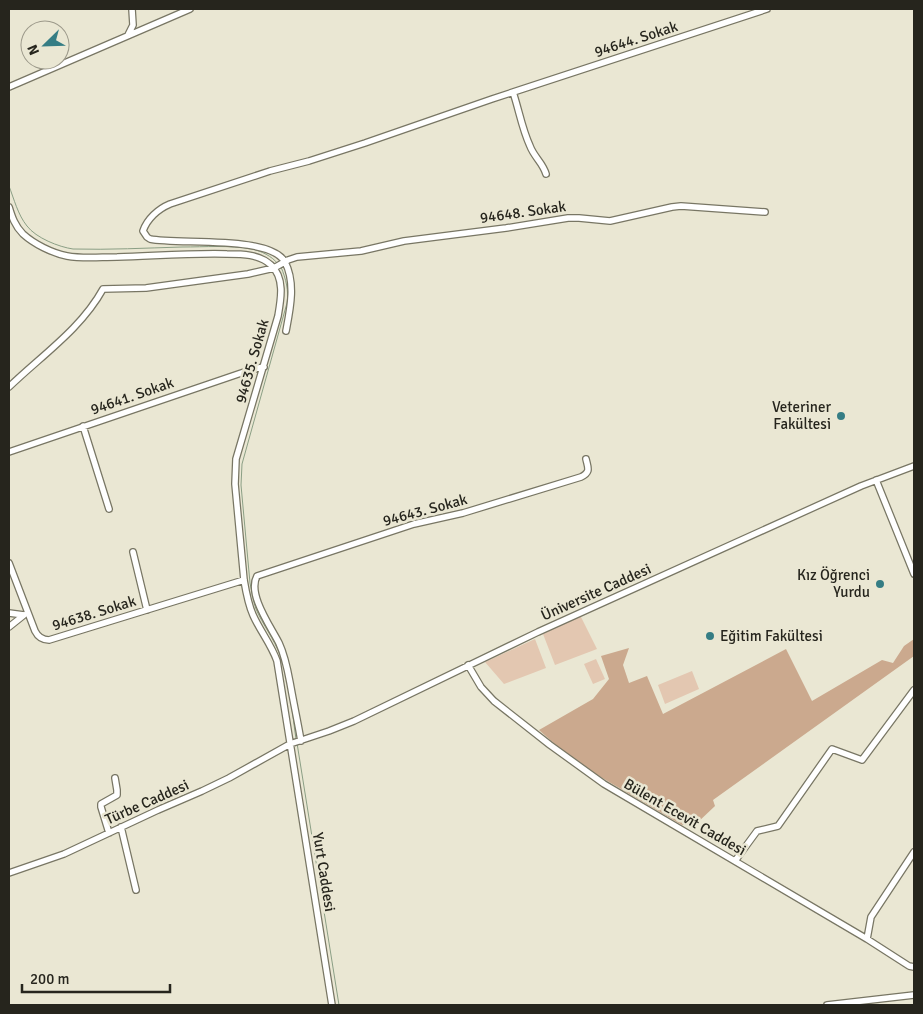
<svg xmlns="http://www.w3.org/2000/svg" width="923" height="1014" font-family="Signika,sans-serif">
<rect width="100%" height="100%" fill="#eae7d3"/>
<path fill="#e3c7b1" d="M580,615L597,649L555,665L543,634Z
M535,639L546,668L504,684L485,662Z
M596,659L605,679L593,684L584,664Z
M692,671L699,689L665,704L658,685Z"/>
<path fill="#cba98e" d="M914,639V656L713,800L715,806L696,824L682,825L599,776L557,746L539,730L593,699L609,679L601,656L629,648L623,665L629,683L647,676L663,714L786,649L812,701L882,660L893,663L904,646Z"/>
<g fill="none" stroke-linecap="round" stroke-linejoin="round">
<path stroke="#8b9f85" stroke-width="1" d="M9,186C14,199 18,215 27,226C36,238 59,247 73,249C109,250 146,248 182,247C205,247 229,245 252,249C261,251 272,256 278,264
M281,267C286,279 289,291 287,303L242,464L241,485L250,583C252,592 253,601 256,609C263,625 274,639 280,655C290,681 292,712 296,739
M297,743L339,1005"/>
<defs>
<path id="minor" d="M128,35L133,25L132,9
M9,87L190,9
M513,92C519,110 522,129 530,146C534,157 543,163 546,174
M9,207C12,217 15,226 23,234C34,244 52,253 67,256C83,259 100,257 117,257C154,256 190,253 227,254C242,254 259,254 271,265C285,278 281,299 278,316L236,459L235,484L244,580C246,592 248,604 253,615C260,631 271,644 277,661L332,1005
M286,331C290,310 296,283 285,262C270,235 179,245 150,239L147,237L143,231C147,219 158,209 170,204L270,171L309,161L365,143L492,99L767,9
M9,387C41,356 81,329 103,289L146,288L248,274L274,268L288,260L297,257L361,251L404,241L506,228L568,218H579L610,221L672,207L681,206L765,212
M83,426L109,509
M9,452L253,369L264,367
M876,480L914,574
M133,552L147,610
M9,563L35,631C38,637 42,640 49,640L244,580
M9,613L24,615
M9,627L24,615
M468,665L481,687L494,701L550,745L604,784L867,939L909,966L914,967
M301,741C298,723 294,705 291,688C288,672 286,658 279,643C271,627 247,594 257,576L414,524L463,513L581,477C591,472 588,468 586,459
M121,827L136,890
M109,833L101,807V804L117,795V790L115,778
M735,861L757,831L778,826L832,749L862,760L914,690
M9,873L64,854L158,810L202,791L229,778L290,744L329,731L354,721L538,632L861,486L914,466
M867,939L871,917L914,852
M827,1005L914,995"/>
</defs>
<use href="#minor" stroke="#787664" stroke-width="8"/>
<use href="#minor" stroke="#fff" stroke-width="5.5"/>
</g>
<g fill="#357d84" stroke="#eae7d3" stroke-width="2">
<circle cx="841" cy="416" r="5"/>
<circle cx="880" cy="584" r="5"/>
<circle cx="710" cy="636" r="5"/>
</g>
<g text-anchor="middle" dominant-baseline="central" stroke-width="5" stroke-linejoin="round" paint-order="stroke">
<g font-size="15" fill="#26251d" stroke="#eae7d3">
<text transform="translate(636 39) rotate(-18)">94644. Sokak</text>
<text transform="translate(523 212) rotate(-8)">94648. Sokak</text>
<text transform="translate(252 361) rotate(-74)">94635. Sokak</text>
<text transform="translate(132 396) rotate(-19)">94641. Sokak</text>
<text transform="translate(425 510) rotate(-15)">94643. Sokak</text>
<text transform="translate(596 592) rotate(-24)">Üniversite Caddesi</text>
<text transform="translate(94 613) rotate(-17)">94638. Sokak</text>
<text transform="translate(147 802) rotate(-24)">Türbe Caddesi</text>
<text transform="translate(685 817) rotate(30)">Bülent Ecevit Caddesi</text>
<text transform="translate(324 872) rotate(81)">Yurt Caddesi</text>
</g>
<g font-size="15" fill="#26251d" stroke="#eae7d3" text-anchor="end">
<text x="831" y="407">Veteriner<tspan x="831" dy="17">Fakültesi</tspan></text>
<text x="870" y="575">Kız Öğrenci<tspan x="870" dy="17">Yurdu</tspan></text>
<text x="720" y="636" text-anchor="start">Eğitim Fakültesi</text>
</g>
</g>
<rect width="923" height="1014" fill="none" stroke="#26251d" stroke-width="20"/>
<g transform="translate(45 45) rotate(247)"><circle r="24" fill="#eae7d3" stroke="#9c998a"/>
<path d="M0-4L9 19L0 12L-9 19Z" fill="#357d84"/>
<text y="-8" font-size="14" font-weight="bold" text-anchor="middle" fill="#26251d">N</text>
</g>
<path d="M22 984v8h148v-8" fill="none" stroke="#26251d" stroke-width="2.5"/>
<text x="30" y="984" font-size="15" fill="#26251d" stroke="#eae7d3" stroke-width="4" paint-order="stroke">200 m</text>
</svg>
